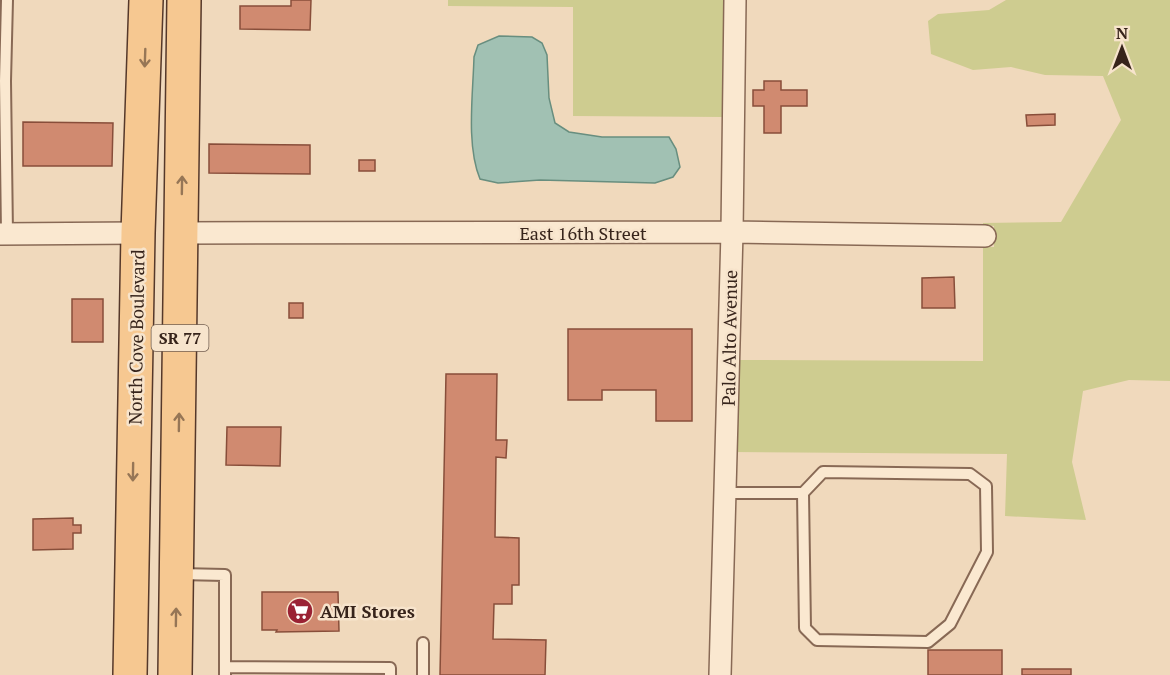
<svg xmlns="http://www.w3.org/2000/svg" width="1170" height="675" font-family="'PT Serif',serif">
<rect width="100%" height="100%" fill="#f0d9bc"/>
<path fill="#cecc90" d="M448,0H725L724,117L573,116V7L448,6Z
M1006,0H1170V381L1129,380L1083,391L1072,462L1086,520L1005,516L1007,454L731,452L738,360L983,361V247H994V226L983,225V223L1061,222L1121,120L1103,76L1045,75L1011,67L973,70L931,54L928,21L938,14L989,10Z"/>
<path fill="#a1c1b3" stroke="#688e7f" stroke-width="1.5" d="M499,36L532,37L542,43L547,55L549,98L555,123L569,132L602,137H669L676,149L680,167L673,177L655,183L540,180L498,183L480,179C466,145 473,94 474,57L478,45Z"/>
<path fill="#d08a70" stroke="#884e3a" stroke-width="1.5" d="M291,0H311L310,30L240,29V6H291Z
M764,81H781V90H807V106H781V133H764V106H753V90H764Z
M1055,114V125L1027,126L1026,115Z
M23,122L113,123L112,166H23Z
M209,144L310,145V174L209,173Z
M359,160H375V171H359Z
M954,277L955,308H922V278Z
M72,299H103V342H72Z
M289,303H303V318H289Z
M568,329H692V421H656V390H602V400H568Z
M446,374H497L496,440H507L506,458L496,457L495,537L519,538V585H512V604H494L493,639L546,640L545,675H440Z
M227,427H281L280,466L226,465Z
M73,518V525H81V533H73V549L33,550V519Z
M262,592H338L339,631L276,632L277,630H262Z
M928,650H1002V675H928Z
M1022,669H1071V675H1022Z"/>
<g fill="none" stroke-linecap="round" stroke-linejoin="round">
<defs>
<path id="service" d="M7,234L5,81L7,0
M726,493H803L805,628L817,640L928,642L950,624L987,552L986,486L970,474L823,472L803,493
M179,574L225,575V675
M225,667L390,668V675
M423,675V643"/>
<path id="minor" d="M181,233L732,232L985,236
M0,234L138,233
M720,675L732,232L735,0"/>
<path id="primary" d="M130,675L138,233L146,0
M175,675L184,0"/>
</defs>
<use href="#service" stroke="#886955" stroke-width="14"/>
<use href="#minor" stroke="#886955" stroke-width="24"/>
<use href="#primary" stroke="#55382a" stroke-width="36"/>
<use href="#service" stroke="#fae8d0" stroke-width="10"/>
<use href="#minor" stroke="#fae8d0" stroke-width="21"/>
<use href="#primary" stroke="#f6c891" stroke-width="33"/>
</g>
<defs><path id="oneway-shaft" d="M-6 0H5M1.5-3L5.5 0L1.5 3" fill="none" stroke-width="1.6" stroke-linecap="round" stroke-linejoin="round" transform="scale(1.5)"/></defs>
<g stroke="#967656">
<use href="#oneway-shaft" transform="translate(145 58) rotate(92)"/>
<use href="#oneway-shaft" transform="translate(182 185) rotate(-89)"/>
<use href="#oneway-shaft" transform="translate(179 422) rotate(-89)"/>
<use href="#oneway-shaft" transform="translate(133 472) rotate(91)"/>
<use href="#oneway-shaft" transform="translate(176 617) rotate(-89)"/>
</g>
<defs>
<symbol id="supermarket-disc" viewBox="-11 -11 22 22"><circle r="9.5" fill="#9a2234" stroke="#f7e4cc"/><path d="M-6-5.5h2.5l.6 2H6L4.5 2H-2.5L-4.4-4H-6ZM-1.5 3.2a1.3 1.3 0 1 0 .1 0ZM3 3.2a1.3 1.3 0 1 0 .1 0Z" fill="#fff"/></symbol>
</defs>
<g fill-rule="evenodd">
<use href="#supermarket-disc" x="285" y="596" width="30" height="30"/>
</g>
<g text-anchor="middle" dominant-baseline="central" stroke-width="5" stroke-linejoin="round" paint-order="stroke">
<rect fill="#f7e4cc" stroke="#715e50" stroke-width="1.5" x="151.5" y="325" width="57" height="26" rx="4.5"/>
<g font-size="16" font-weight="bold" fill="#37241b">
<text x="180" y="338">SR 77</text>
</g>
<g font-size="18" fill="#37241b" stroke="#f7e4cc">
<text x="583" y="233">East 16th Street</text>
<text transform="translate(136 337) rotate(-89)">North Cove Boulevard</text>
<text transform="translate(729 338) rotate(-89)">Palo Alto Avenue</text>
</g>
<g font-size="18" font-weight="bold" fill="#37241b" stroke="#f7e4cc" text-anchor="start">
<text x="320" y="611">AMI Stores</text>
</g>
</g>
<g transform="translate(1122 48)" stroke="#f7e4cc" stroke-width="4.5" paint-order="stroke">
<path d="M0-4.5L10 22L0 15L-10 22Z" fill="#37241b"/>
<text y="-9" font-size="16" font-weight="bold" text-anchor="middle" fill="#37241b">N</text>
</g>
</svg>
